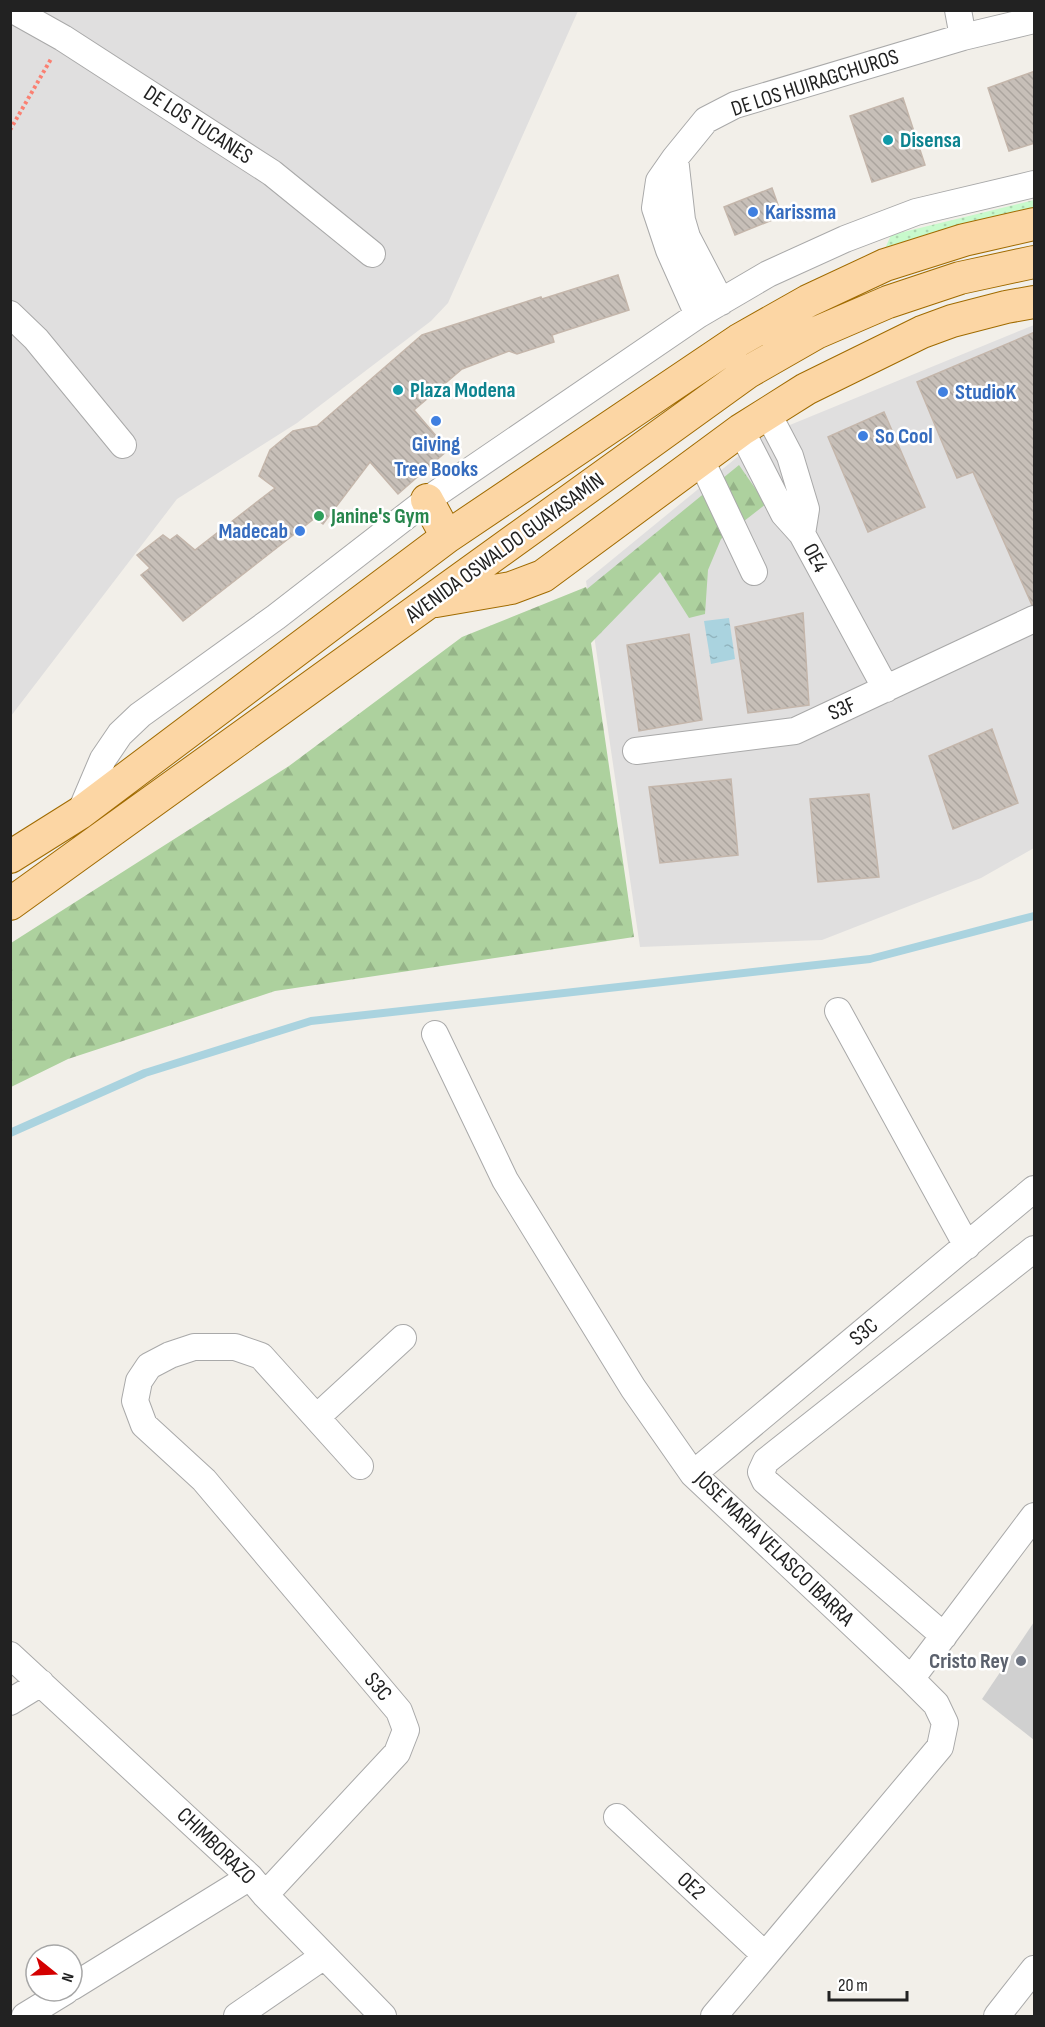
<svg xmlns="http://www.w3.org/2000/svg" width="1045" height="2027" font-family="'Sofia Sans Condensed',sans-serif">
<defs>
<pattern id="forest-firs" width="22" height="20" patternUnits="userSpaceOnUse" patternTransform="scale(1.5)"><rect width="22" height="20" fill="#add19e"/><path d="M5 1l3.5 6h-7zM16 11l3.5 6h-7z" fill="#95b388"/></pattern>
<pattern id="park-dots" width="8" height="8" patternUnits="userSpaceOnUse" patternTransform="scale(1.5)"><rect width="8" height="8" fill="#c8facc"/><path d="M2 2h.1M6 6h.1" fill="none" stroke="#acd6af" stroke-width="1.8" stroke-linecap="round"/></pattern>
<pattern id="water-ripples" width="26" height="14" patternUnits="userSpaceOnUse" patternTransform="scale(1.5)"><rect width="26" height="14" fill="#aad3df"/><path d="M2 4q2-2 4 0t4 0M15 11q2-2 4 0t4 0" fill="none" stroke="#92b5bf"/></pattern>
<pattern id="building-back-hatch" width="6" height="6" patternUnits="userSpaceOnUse" patternTransform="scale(1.5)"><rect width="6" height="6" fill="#c7bfb8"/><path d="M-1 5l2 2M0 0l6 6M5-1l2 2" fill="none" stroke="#aba49e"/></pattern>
</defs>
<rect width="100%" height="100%" fill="#f2efe9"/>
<path fill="#e0dfdf" d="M11,11H578L448,303L431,321L297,423L177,499L11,716Z
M1034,325V848L981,878L822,940L640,947L586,581L763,436Z"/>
<path fill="#d0d0d0" d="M1034,1622V1740L982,1699Z"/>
<path fill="url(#forest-firs)" d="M739,465L766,504L721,539L708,570L705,614L689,618L660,572L591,643L634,937L275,991L68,1059L11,1087V943L289,766L462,637L586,587L587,589Z"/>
<path fill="url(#park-dots)" d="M1034,200V210L884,251L891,235Z"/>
<path fill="url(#water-ripples)" d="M729,618L735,659L711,664L704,621Z"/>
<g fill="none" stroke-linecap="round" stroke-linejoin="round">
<path stroke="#aad3df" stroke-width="8" d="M10,1133L145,1073L311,1021L870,959L1034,916"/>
</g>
<path fill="url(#building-back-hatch)" stroke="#c4b6ab" stroke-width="1.5" d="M1035,71V143L1009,151L988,88Z
M903,98L925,165L872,182L850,116Z
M772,188L782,216L735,235L724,207Z
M618,275L629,310L552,335L554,342L517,354L509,351L462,369L414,410L448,450L398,494L370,462L323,524L315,518L183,621L141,575L150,568L137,555L163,535L170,540L177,535L195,550L275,488L259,476L270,450L293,431L317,426L422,335L541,297L542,299Z
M1035,332V604L1032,605L973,472L957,478L917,382Z
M884,412L925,507L868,532L828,437Z
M803,613L809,705L748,713L735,627Z
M689,634L702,720L639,731L627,645Z
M992,729L1018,803L953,829L929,756Z
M731,779L738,855L660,863L649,787Z
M869,794L879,877L818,882L810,799Z"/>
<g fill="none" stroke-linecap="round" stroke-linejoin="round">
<defs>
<path id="minor" d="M13,10L63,38L272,173L372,254
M958,10L963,37
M675,158L682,220L687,237L721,302
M10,314L36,339L123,445
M698,315L669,250L655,208L659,181L675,158L706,120L735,105L963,37L1034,20
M768,414L790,456L806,509L802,534
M741,430L784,514L802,534L886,689
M701,460L754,572
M636,751L795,731L1034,619
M80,813L103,759L120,734L140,715L276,617L427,500L698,315L768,274L845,239L916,212L1034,184
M838,1011L967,1246
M435,1034L505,1180L633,1388L693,1474L911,1679L936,1704L945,1723L940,1747L714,2016
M317,1417L403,1338
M693,1474L1034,1189
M944,1636L765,1481L761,1472L766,1461L1034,1249
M10,1655L250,1877L265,1895L383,2016
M911,1679L1034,1516
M10,1702L41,1683
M617,1817L765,1955
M265,1895L397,1753L406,1730L399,1711L204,1480L144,1425L135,1401L139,1381L149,1366L170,1355L194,1347H235L261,1356L360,1466
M72,1987L250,1877
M25,2016L66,1991
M237,2016L324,1956
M997,2016L1034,1969"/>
<path id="major" d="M427,500L447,537
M436,601L511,588L543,576L741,430L806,389L922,332L952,321L1006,307L1034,302
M10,857L80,813L447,537L739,340L808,301L885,265L964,240L1034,224
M10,904L748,372L816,333L888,302L960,278L1034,262"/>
</defs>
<use href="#minor" stroke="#a9a9a9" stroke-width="28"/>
<use href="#major" stroke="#a06b00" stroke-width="34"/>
<path stroke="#fa8072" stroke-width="4" stroke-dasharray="3 3" stroke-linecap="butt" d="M10,130L51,59"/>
<use href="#minor" stroke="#fff" stroke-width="26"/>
<use href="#major" stroke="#fcd6a4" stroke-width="32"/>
</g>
<g fill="#0f9aa8" stroke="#fff" stroke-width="2">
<circle cx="888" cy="140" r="6"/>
<circle cx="398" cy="390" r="6"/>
</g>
<g fill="#3f7fe0" stroke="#fff" stroke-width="2">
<circle cx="753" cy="212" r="6"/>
<circle cx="943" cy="392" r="6"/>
<circle cx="436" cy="421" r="6"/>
<circle cx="863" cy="436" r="6"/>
<circle cx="300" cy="531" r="6"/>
</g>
<circle fill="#2e9e5b" stroke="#fff" stroke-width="2" cx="319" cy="516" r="6"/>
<circle fill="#6b7280" stroke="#fff" stroke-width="2" cx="1021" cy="1661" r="6"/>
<g text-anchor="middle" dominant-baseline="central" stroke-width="5" stroke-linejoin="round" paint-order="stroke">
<g font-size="22" fill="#222" stroke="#fff">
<text transform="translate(815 83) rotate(-18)">DE LOS HUIRAGCHUROS</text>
<text transform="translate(198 125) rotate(33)">DE LOS TUCANES</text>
<text transform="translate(505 548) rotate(-36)">AVENIDA OSWALDO GUAYASAMÍN</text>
<text transform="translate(815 558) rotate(62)">OE4</text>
<text transform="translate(842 709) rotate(-24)">S3F</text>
<text transform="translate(864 1332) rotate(-40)">S3C</text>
<text transform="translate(774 1549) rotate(44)">JOSE MARIA VELASCO IBARRA</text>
<text transform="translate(378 1687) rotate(50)">S3C</text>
<text transform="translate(216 1846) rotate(44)">CHIMBORAZO</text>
<text transform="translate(691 1886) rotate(43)">OE2</text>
</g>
<g font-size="22" font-weight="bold" fill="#0d838f" stroke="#fff" text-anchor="start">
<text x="900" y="140">Disensa</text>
<text x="410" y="390">Plaza Modena</text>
</g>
<g font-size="22" font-weight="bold" fill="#366cbe" stroke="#fff" text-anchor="start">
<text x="765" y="212">Karissma</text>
<text x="955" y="392">StudioK</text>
<text x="875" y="436">So Cool</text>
<text x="436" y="444" text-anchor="middle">Giving<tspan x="436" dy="25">Tree Books</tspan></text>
<text x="288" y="531" text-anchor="end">Madecab</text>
</g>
<g font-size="22" font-weight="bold" fill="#27864d" stroke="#fff" text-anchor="start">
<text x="331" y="516">Janine's Gym</text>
</g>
<g font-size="22" font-weight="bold" fill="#5b616d" stroke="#fff" text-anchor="end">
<text x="1009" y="1661">Cristo Rey</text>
</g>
</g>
<rect width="1045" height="2027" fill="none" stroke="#222222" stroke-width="24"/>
<g transform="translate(54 1973) rotate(108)"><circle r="28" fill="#ffffff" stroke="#a7a7a7" stroke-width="1.5"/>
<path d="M0-4.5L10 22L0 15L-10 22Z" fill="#d40000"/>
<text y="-9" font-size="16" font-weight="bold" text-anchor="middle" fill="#222222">N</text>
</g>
<path d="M829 1991v9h78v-9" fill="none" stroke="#222222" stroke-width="3"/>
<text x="838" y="1991" font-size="18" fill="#222222" stroke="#ffffff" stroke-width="4.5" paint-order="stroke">20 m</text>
</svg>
